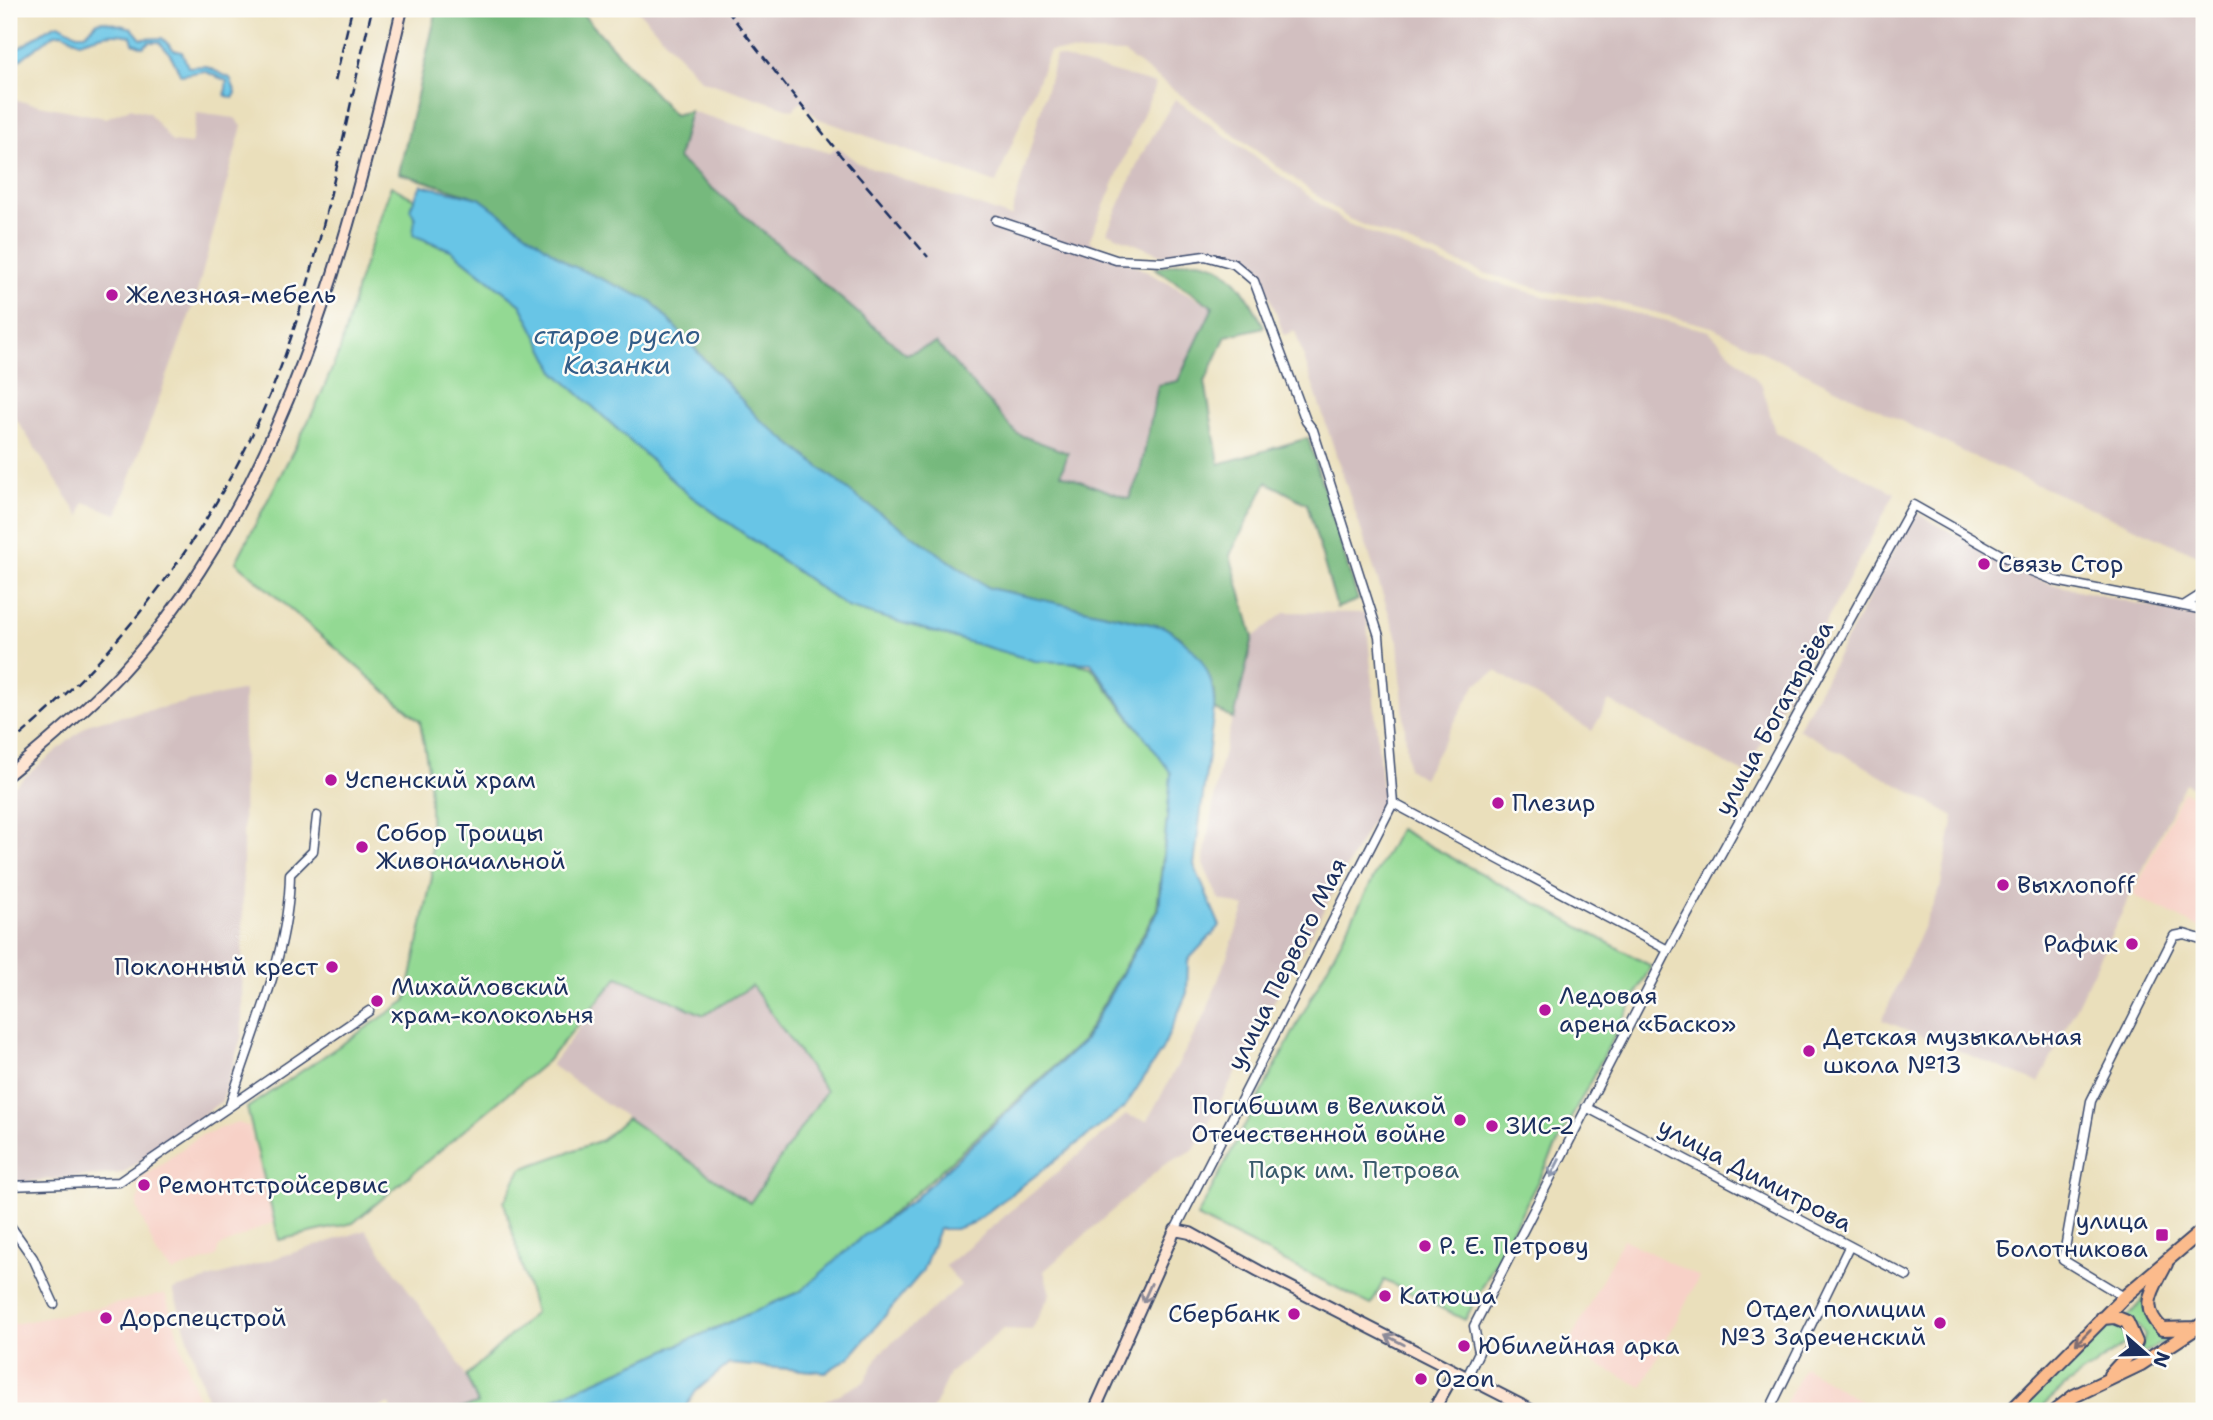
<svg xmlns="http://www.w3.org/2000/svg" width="2213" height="1420" font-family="'Shantell Sans',sans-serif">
<rect width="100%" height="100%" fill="#fdfcf7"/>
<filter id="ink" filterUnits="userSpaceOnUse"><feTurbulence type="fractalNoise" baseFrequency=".0143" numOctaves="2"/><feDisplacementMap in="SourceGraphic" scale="14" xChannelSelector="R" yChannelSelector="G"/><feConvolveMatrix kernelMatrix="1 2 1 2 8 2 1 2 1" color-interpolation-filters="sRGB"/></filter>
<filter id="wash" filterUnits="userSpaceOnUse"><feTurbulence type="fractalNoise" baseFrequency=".00686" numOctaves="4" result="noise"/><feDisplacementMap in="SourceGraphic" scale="28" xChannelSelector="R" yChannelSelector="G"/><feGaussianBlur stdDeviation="1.57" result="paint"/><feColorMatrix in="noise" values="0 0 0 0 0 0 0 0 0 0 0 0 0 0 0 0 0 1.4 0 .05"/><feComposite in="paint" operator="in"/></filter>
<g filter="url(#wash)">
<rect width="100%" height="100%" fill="#eadfbb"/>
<path fill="#f7d1c7" d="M2183,791L2204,801V930L2133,895Z
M237,1122L249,1127L273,1222L219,1247L216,1257L173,1272L157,1255L137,1207L140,1191L136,1183L199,1136Z
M1623,1239L1699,1277L1642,1387L1566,1349Z
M165,1294L202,1411H9V1325Z
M1804,1367L1876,1411H1782Z"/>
<path fill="#d2bfc0" d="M637,9H2204V551L2200,556L1976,458L1712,327L1599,298L1552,292L1484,273L1349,219L1124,53L1050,51L996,183L817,118L801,102L793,110L701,80Z
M1056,56L1156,84L1089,241L1213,307L1129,499L1060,474L1068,453L1017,434L936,343L906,354L677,159L690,111L830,153L838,147L858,163L1011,217Z
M9,99L106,118L130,108L149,113L172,142L191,144L197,113L235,118L242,126L195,300L117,514L84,502L80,517L9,408Z
M1175,99L1346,223L1479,278L1550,298L1596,304L1709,331L1762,385L1775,432L1895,493L1745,774L1609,701L1592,731L1496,671L1476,684L1423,778L1408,768L1398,641L1295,331L1284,335L1267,289L1252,267L1228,250L1164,256L1107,232L1142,154Z
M1915,512L2024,573L2052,584L2204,619V793L2185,783L2039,1083L1882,1020L1940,889L1954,816L1798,729Z
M1285,612L1366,613L1383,800L1194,1150L1165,1164L1044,1271L1050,1294L1032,1330L1003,1329L949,1374L932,1411H805L864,1382L880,1353L961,1285L945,1266L1126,1115L1147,1121L1206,1013L1245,907L1219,899L1203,864L1219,771L1253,637Z
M244,690L242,1035L222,1101L123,1173L9,1183V790L90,723Z
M618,977L703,1015L752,986L826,1091L750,1203L551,1065Z
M366,1230L456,1358L479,1404L449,1411H392L390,1404L368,1411H211L173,1290Z"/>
<path fill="#93d993" stroke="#578478" stroke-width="2" d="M391,186L416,200L411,205L427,242L451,250L521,305L556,373L688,494L847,607L1091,667L1172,773L1157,909L1082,1041L916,1193L801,1291L527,1411H449L478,1404L466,1376L535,1313L504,1202L521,1169L602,1140L627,1118L750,1203L826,1091L752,986L704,1015L618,977L547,1061L353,1223L279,1240L247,1108L406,1001L432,877L429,773L420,721L236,562L317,404L340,350L359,280Z
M1399,829L1651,966L1465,1320L1384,1280L1371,1305L1197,1217Z
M2145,1297C2146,1320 2150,1333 2175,1335L2140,1355L2145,1335L2138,1326L2123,1322Z
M2114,1322L2122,1324L2128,1338L2125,1344L2065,1386L2037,1411H2019Z"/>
<path fill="#76b97d" stroke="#48746e" stroke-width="2" d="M437,9H578L674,115L690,111L678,159L906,354L936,343L1017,434L1068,453L1061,474L1129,499L1140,473L1158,385L1178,381L1213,307L1155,268C1168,266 1182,261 1194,261C1231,261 1250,299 1264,327L1226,336L1205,382L1219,464L1308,438L1358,600L1337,608L1307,504L1267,482L1230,555L1253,637L1234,719L1214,709L1215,691L1182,638L1164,627L989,588L858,498L758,418L651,301L570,265L479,198L399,173Z"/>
<path fill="#68c5e6" stroke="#427aa2" stroke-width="2" d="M103,21L132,28L141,39L162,38L174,50L182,52L188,67L205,66L230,78L236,93L233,98L225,95L227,81L204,71L181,75L170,54L159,42H149L143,47L133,43L131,36C110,31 98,36 79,42L63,33L55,34L18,61L15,70L9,64V52C29,47 40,29 59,24L77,34H85L97,22Z
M421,185L479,198L570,265L651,301L758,418L858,498L989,588L1164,627C1195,645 1216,671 1214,709L1194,865L1220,926L1188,960L1187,993L1162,1050L1124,1108L973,1223L955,1229H939L922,1272L850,1357L826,1372L729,1364L696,1391L683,1411H527L801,1291L862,1237L911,1202L1084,1041L1159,909L1171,773L1091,663L1035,661L847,607L688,494L556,373L521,305L451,250L413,235L415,218L410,209Z"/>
</g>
<g filter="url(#ink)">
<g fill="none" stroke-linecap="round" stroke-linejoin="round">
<defs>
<path id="street" d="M996,220L1116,260L1162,262L1205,256L1234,264L1254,281L1306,421L1313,430L1379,636L1393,803
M2185,605L2204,593
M1393,803L1668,950
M230,1105C253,1030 289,954 290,874L313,851L317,816
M1586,1107L1907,1276
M9,1186L119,1182L369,1011
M9,1224L33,1258L54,1304
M1175,1230L1393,803
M2124,1297L2063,1260L2091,1101L2174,936L2184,934L2204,940
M1467,1377L1479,1352L1474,1326L1668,950L1913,505L2026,569L2056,581L2204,610
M1769,1411L1849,1247"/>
<path id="secondary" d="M9,774C47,743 86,710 119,675C284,498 350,238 402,9
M1094,1411L1175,1230L1190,1233L1259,1271L1533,1411
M1433,1411L1455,1372"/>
<path id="primary" d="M2166,1264C2153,1290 2138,1306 2162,1329L2196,1328
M2102,1318L2115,1317L2127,1322L2136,1342L2131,1352L2110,1375
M2011,1411L2124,1297L2204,1229
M2055,1411L2074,1396L2141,1364L2204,1323"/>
</defs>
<use href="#street" stroke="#3a496c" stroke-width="11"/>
<use href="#secondary" stroke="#3a496c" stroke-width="14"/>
<use href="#primary" stroke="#3a496c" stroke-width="16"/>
<use href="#street" stroke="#fff" stroke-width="8"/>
<use href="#secondary" stroke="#fde4d1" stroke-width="10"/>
<use href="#primary" stroke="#fbbb8c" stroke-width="12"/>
<path stroke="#1b2f5e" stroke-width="2.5" stroke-dasharray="10 5" stroke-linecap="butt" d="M726,9L841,156L928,257
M335,81L352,9
M9,745C124,650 217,526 273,387C321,266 342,135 372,9"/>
</g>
<defs><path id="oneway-shaft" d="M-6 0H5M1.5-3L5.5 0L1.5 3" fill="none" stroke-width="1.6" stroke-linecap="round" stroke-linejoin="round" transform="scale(1.75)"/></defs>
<use stroke="#8d97ae" href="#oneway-shaft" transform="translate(1555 1168) rotate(117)"/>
<g stroke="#8c8a98">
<use href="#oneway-shaft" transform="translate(1147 1293) rotate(114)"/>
<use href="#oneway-shaft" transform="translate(1395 1340) rotate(-153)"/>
</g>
<use stroke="#806e73" href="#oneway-shaft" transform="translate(2083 1337) rotate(134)"/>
</g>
<g fill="#b5179e" stroke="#fdfcf7" stroke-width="2.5">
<circle cx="112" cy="295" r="7"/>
<circle cx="1984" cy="564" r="7"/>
<circle cx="331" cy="780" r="7"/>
<circle cx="1498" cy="803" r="7"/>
<circle cx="362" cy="847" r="7"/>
<circle cx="2003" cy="885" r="7"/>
<circle cx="2132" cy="944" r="7"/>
<circle cx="332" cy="967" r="7"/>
<circle cx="377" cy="1001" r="7"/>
<circle cx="1545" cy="1010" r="7"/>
<circle cx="1809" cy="1051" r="7"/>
<circle cx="1460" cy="1120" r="7"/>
<circle cx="1492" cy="1126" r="7"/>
<circle cx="144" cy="1185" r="7"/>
<rect x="2155" y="1228" width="14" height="14" rx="3.5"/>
<circle cx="1425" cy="1246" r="7"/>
<circle cx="1385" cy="1296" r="7"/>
<circle cx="1294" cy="1314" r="7"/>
<circle cx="106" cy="1318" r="7"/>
<circle cx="1940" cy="1323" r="7"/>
<circle cx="1464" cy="1346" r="7"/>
<circle cx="1421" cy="1379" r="7"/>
</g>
<g text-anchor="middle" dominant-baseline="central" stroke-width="5" stroke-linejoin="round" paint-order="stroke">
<g font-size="24" fill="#1b2f5e" stroke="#fdfcf7" text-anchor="start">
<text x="126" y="295">Железная-мебель</text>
<text x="1998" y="564">Связь Стор</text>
<text x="345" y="780">Успенский храм</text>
<text x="1512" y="803">Плезир</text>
<text x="376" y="833">Собор Троицы<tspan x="376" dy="28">Живоначальной</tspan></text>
<text x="2017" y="885">Выхлопoff</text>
<text x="2118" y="944" text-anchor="end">Рафик</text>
<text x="318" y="967" text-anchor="end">Поклонный крест</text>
<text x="391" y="987">Михайловский<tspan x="391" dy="28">храм-колокольня</tspan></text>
<text x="1559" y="996">Ледовая<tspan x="1559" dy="28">арена «Баско»</tspan></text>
<text x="1823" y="1037">Детская музыкальная<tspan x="1823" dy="28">школа №13</tspan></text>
<text x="1446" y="1106" text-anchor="end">Погибшим в Великой<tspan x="1446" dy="28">Отечественной войне</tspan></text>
<text x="1506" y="1126">ЗИС-2</text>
<text x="158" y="1185">Ремонтстройсервис</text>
<text x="2148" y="1221" text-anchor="end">улица<tspan x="2148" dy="28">Болотникова</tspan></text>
<text x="1439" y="1246">Р. Е. Петрову</text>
<text x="1399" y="1296">Катюша</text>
<text x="1926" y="1309" text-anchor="end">Отдел полиции<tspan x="1926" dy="28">№3 Зареченский</tspan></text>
<text x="1280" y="1314" text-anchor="end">Сбербанк</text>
<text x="120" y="1318">Дорспецстрой</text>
<text x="1478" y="1346">Юбилейная арка</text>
<text x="1435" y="1379">Ozon</text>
</g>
<g font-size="24" fill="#1b2f5e" stroke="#fdfcf7">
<text transform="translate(1774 718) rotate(-61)">улица Богатырёва</text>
<text transform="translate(1287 964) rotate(-63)">улица Первого Мая</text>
<text transform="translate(1755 1175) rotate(28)">улица Димитрова</text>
</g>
<g font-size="24" fill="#395a6b" stroke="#fdfcf7">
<text x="1354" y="1170">Парк им. Петрова</text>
</g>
<g font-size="26" font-style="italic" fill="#325c87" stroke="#fdfcf7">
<text x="617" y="334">старое русло<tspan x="617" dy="30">Казанки</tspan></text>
</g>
</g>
<rect width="2213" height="1420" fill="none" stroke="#fdfcf7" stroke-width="35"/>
<g transform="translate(2146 1354) rotate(110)" stroke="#fdfcf7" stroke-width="5" paint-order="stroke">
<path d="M0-5L12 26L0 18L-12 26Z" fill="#1b2f5e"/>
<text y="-10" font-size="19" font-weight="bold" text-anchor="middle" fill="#1b2f5e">N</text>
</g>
</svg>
